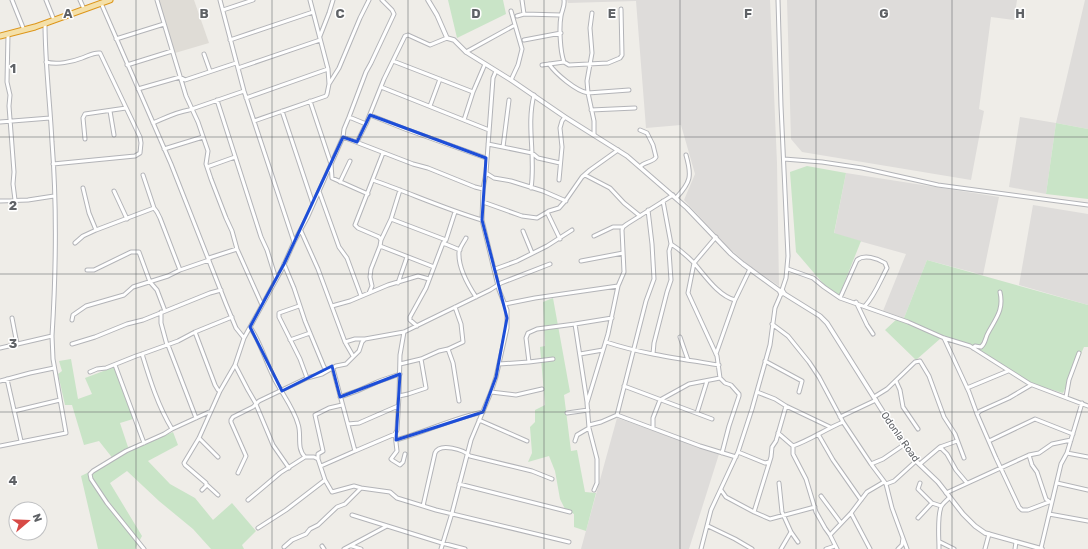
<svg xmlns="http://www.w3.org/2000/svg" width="1088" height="549" font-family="Rubik,sans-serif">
<rect width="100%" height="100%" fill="#efede8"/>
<path fill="#dedcda" d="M567,0H770L777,163L779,286L748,265L728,247L684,200L695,174L681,125L646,128L636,1L568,3Z
M787,0H1017L1014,20L991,17L979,109L984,111L971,180L802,152L791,139Z
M1085,0H1088V129L1056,123L1046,194L1009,187L1020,117L1056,123Z
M846,173L999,197L983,275L927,260L904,318L883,311L906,254L834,234Z
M1033,205L1088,214V305L1019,285Z
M617,418L719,454L689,549H581Z"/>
<path fill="#dfdcd6" d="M158,0H194L209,43L175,53Z"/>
<path fill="#c9e4c7" d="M448,0H503L506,14L457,38Z
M1056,123L1088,129V199L1046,194Z
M807,166L846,173L834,233L861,241L839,296L826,287L796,252L790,172Z
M927,260L1088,305V347H1084L1063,393L1030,383L968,347L941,338L916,360L885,330L899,317L904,318Z
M553,298L570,392L564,395L571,451L577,450L585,492L596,493L586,531L574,527V514L565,509L560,499L555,471L549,456L528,462L532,453L530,427L535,422V410L545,405L540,347L545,346L543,302Z
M71,359L78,399L92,394L85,378L114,367L133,419L120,423L128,447L148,443L173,432L178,445L148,461L170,484L195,498L213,520L232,503L256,531L242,545L244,549H211L193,529L159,501L127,471L110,483L142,536L135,549H98L81,476L114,460L99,441L84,445L72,405H65L58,374L62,371L59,361Z"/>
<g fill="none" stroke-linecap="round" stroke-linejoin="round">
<defs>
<path id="minor" d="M12,0L24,30
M46,0L54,20
M80,0L84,9
M157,0L186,96L198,122L208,151L206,164L211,179L226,218L232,231L237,249L262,305
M220,0L244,91L294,242
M522,0L524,14
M564,0C565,6 562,10 561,16C559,27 560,51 564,62L569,65L608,63L620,58L622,55L621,9
M778,0L781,106L788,256L786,278L782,290
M101,3L171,164L226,304L236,328L244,338
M223,10L253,0
M511,11L522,49L518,65L511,80
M592,13L590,28L592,53L587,81L588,93L594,121V135
M517,16L524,14L561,15
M8,35L7,82L10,95L9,106L14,172L13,184L15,200
M320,36L329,13L333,0
M116,39L164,24
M230,40L313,12
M524,40L561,33
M466,52L515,25
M204,54L210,71
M393,61L473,92
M46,62C57,65 72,62 82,58C88,56 94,52 100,53L140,137L141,143L140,153L135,156L53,164
M549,64C556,74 576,91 588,93L629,90
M127,65L172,51
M542,65L564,62
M238,68L320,40
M329,84L339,68L360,18L369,0
M381,87L489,130
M138,89L180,77L185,80L236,63
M246,98L328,69
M217,100L261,237L267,250L276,279
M310,101L331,164L332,178L368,194
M430,106L440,79
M591,110L635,108
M110,111L114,135
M282,111L313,204
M370,115L405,129L486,158
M349,117L366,124
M464,120L473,92L485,64
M254,121L326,96L327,94L329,84L328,69L310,0
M0,122L50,118
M153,123C165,118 176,112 189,110L244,91
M640,130L647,133L653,145L656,157C653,163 644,161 640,167
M343,137L413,164L428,168L475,187L483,189
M85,139L83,118L85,114L126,108
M357,142L366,124L384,79L405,36L408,35L430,45L447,38
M488,144L532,153L538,158L560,163
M503,147L509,100
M164,149L203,137
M784,159L822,162L862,168L938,185L1088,205
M207,167L235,157
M486,173L494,178L511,181L543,191L566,201
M143,175L154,208L157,212L160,218L180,270
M585,175L610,188L624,203L640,216
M373,180C410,193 445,209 482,220
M559,180L562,147L560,128L562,121L565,117
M340,182L350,161
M83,188L89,213L96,230
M531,188C536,157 526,126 534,95
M400,190L391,219L381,240L380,246L434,267
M114,191L127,219
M319,191L339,247L347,258L361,296
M676,198C691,182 692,176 686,155
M0,201L28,200L54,196
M483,202L522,216L537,218L549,211L559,208L566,200L582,177L590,170L618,150
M547,212L560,239
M391,219L446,240
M301,231L318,269L345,342L353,356
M523,231L532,253
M594,236L613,227H623
M716,237L694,263L688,293L717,356L720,378L725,383L731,385L739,394V396L729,426L722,453
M466,238C464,242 460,247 459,252C458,267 468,285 476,297
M381,240L379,237L358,228L355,225L383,153
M75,243L83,236L96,230L154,208
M443,243L460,250
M671,244C679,249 686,255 693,262C704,274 718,296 735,300
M209,258L237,249
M581,261L623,253
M284,264L294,288L305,321L324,367L327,370
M495,269L517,261L547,246L572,230
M788,269L813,278L824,287L840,298L908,322L944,338L970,346L1030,384L1088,406
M87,270H94L131,252H139L150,282L157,290L165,311
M398,283L407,257
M369,293L372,286L370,277L371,269L380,246
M840,298L857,260C864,254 877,258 885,263L887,268C880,281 875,295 865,306
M856,302L867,325L873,334
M505,304L535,298L618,286
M299,306L279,313V317L300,359L307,378
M332,306L350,301L388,285L418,276L429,279
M161,312V323L167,345
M12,318L17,344
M72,320L73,315L86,306L124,295L133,287L168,276L180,270L209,260
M772,324L788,336L809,362L819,377L843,422L871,464L886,484L892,508L907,549
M417,326L410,320V317L426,288L443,243L446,240L455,212
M250,327C261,343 266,363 275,380C283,395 294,409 298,424C302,435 296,448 305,457H314L318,459L325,480L332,492L354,486L361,488
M195,332L215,385L218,390L220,391
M404,332L400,355L399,396L397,430L395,434L397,451L391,459L392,460L400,465L403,462L405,454
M680,337L688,360
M944,338L969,392L977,414L996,458L1019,507L1022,510H1028L1049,502
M290,340L310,333
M345,342L355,339H365
M606,342C642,354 681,359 719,365
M72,344L95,337L127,324L143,320L210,293L221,290
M168,345L196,418
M0,348L52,336C56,272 57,206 52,142C50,102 45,63 45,23
M973,348L975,346L981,347C986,343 985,338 988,333C996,318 1004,310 1000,292
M448,349L453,363L459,401
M142,354C150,380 158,406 172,429L209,412
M580,354L603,350
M653,354L654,343L667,292L671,280L669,251L671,244L663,201
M716,354L735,300L750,269
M765,361L802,381L799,392
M529,362L526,338L528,333L537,329L575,324
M400,364L421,359L439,351L448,349L463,342L461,324L455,307
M499,364L529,362L553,359
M115,365L144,443
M235,365L248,390L255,402L273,445L289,468
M90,372L97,369L106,368L136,356L142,354L178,341L195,332L232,317
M7,379L21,441
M0,381L30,373L54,368
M896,381L900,390L903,407L918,429
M624,386L712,419
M967,388L1008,371
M491,392L516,395L542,389
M757,392L775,399L786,406L830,427
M399,396L408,394L426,388L421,359
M340,397C353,393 363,389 375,383C383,379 392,377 400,374
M874,397L887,389L915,362L920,361L929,376L944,417L955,434L964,458
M1066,397L1069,380L1079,353
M587,402L575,324L612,318
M786,406L776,441L772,447L771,457L754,512L770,519L815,507
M14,411L60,400
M567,413L588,410
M697,413L707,381
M977,414L980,411L1009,398L1031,385
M617,415L646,301L654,279L652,244L648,210
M840,417L876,400
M479,420C495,427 511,434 527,441
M348,424L359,423L398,406
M589,425L601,422L617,415L700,446L736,457
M653,428V418L660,400L689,384L720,378
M778,433L793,446V454L806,479L816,512L825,528L830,535L837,549
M818,434L833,460L861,500
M199,438L218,457
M396,440C426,432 453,418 483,412
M575,441L577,435L589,428
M989,441L1035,419L1073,434
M0,446L66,433L53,359L52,336
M793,446C810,440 826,429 843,422
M940,447L947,454L956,470L967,483
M355,451L395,434
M738,452L765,463L769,462
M1067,453L1088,457
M1029,455L1032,465L1037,472L1046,499L1050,502
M318,459V454L323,451L315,415L329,408L342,405
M871,464L883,459L905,444
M920,464L940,447L957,441
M321,466L355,451L333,369
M238,473L246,456L231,422V420L233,417L253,407L259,401L307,378L322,374L336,366L346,364L359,351L362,342L365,339L404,332L490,290L501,283L550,264
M779,483L782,512L791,532L798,542
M920,483L918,489L932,503
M1057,483L1088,490
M206,484L218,495
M459,484L570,512
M886,484L894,481L916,461
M202,490L206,486V483L185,465L184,463L199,438L220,391L235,365L244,338L282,269L294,242L308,216L343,137L344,129L349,117L366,72L371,63L394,14L392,10L382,0
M594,490L597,483V459L589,428L587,403L608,334L618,286L624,272L622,230L623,227L627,224L673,195
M721,490L726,497L754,512
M946,493L1029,455L1039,453L1052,444L1071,440
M821,496L841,523
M248,500L280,473L305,457
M423,506L435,453C440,442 464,450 470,456L532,471L552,479
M851,513L870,549
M1049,514L1088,521
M352,515L442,543L465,549
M918,518L932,503L941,506
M708,526L735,539L752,549
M258,528L286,510L325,480
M830,535L851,513L867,492L884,482
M940,542L954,549
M322,546L324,549
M352,546L361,549
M284,547L292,540L306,534L310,529L318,525L337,507L345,504L361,488L390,492L397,498L436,510L569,542
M1041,548L1061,464L1067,453L1082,403
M144,549L107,503L91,479L90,474L93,471L126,451L164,434L172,429
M344,549L387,526
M441,549L452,513L471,440L491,392L496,377L507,328V310L499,290L482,220L483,189L486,173L493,78L496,71
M701,549L711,510L738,452L752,409L770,345L775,308L781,294
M781,549L791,532
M826,549L835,546
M898,549L902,545L903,538
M939,549C939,537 937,518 941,507C942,504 947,500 949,498
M985,549L989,534
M1015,549L1016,542"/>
<path id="tertiary" d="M428,0L437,15L447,38L454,40L466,52L511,80L565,117L627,156L687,208L731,254L743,264L780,291
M782,290L784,293L781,294L780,292Z
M783,293L820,316L827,323L885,415L916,461L938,482L963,514L975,526L985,533L1042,549"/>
<path id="trunk" d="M0,36L35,27L110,0"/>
</defs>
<use href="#minor" stroke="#b3b4b8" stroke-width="5"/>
<use href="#tertiary" stroke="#b3b4b8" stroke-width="5.5"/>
<use href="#trunk" stroke="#dd961a" stroke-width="7"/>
<use href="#minor" stroke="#fff" stroke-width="3"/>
<use href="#tertiary" stroke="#fff" stroke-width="3.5"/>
<use href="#trunk" stroke="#f4e0a9" stroke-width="5"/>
</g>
<path fill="none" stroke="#1d4ed8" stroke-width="3" stroke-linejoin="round" d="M370,115L486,158L482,220L507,318L496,377L483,412L396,440L400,374L340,397L332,366L282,391L250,327L284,264L343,137L357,142Z"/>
<path fill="none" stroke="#5f6266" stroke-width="1" stroke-opacity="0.55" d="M136,0V549M272,0V549M408,0V549M544,0V549M680,0V549M816,0V549M952,0V549M0,137H1088M0,274H1088M0,412H1088"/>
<g text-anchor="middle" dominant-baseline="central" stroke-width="3" stroke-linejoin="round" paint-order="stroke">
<g font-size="10" fill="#5f6266" stroke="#fff">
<text transform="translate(900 437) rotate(55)">Odonla Road</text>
</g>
</g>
<g font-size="13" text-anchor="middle" font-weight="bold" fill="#5f6266" stroke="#fff" stroke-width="3" stroke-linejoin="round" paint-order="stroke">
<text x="68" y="18">A</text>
<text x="204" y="18">B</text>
<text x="340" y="18">C</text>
<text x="476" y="18">D</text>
<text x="612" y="18">E</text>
<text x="748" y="18">F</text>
<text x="884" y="18">G</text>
<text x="1020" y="18">H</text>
<text x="13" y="73">1</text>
<text x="13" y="210">2</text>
<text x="13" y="348">3</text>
<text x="13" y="485">4</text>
</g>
<g transform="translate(28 521) rotate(71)"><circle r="19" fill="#ffffff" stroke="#bfc0c2"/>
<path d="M0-3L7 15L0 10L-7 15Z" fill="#d74a46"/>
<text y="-6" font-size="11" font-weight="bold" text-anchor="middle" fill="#5f6266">N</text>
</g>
</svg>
